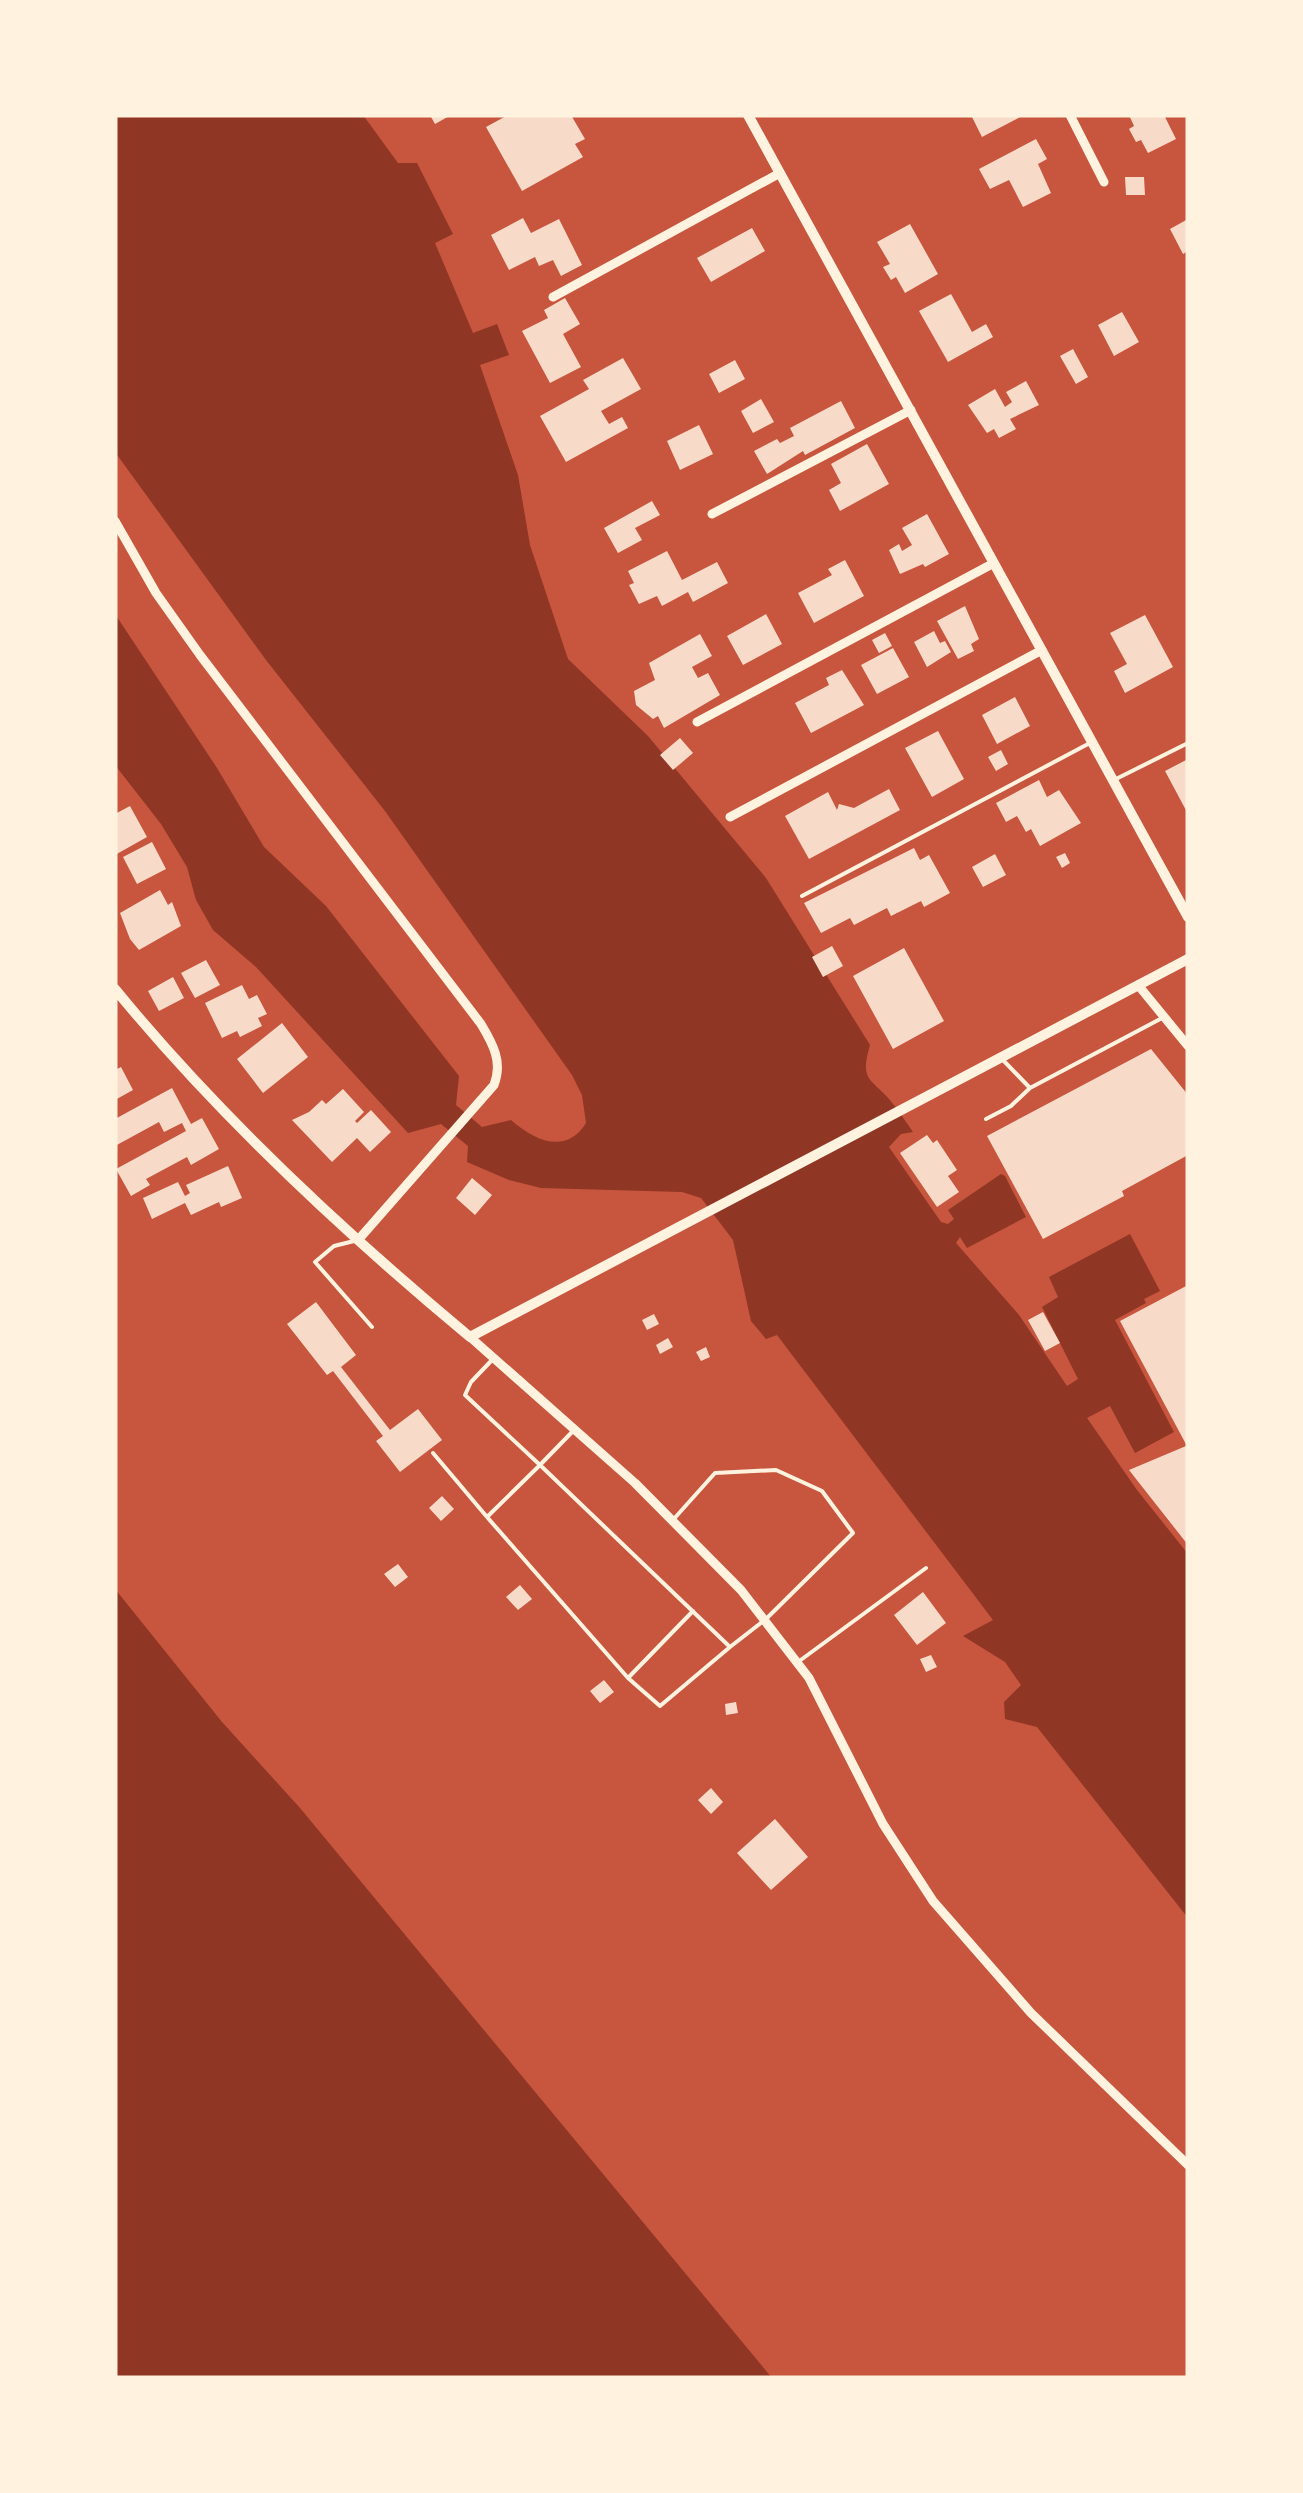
<svg xmlns="http://www.w3.org/2000/svg" width="1303" height="2493" font-family="Raleway,sans-serif">
<rect width="100%" height="100%" fill="#c8553d"/>
<path fill="#8f3625" d="M115,115H363L398,163H417L453,234L435,243L473,333L497,324L509,355L480,365L518,475L530,545L568,659L648,736L766,878L870,1045C860,1080 869,1077 889,1099C898,1109 905,1121 913,1132L901,1134L889,1147L941,1222L948,1224L954,1219L948,1210L1001,1174L1005,1176L1026,1217L967,1248L960,1237L956,1243L1019,1315L1067,1386L1078,1379L1042,1307L1058,1297L1049,1277L1130,1234L1160,1291L1144,1299L1146,1303L1115,1320L1174,1432L1135,1453L1110,1406L1087,1418L1137,1490L1188,1554V1918L1037,1727L1005,1719L1004,1702L1021,1685L1005,1662L963,1636L993,1620L777,1335L766,1339L751,1321L733,1240L701,1198L682,1192L541,1188L509,1180L467,1162L468,1146L441,1124L408,1133L256,967L213,930L196,900L187,867L161,824L115,765V614L217,768L264,847L326,906L459,1076L456,1105L482,1127L511,1120C535,1141 566,1155 586,1123L582,1095L572,1075L385,811L266,660L115,452Z
M115,1589L222,1722L300,1808L772,2378H115Z"/>
<path fill="#f7dbc8" d="M430,115H451L435,124Z
M508,115H571L585,139L575,144L583,157L522,191L486,127Z
M971,115H1024L982,137Z
M1129,115H1164L1176,139L1148,153L1141,140L1136,142L1129,129L1134,126Z
M1036,139L1047,159L1038,164L1051,193L1023,207L1009,180L990,189L979,169Z
M1125,177H1144L1145,195H1126Z
M523,218L531,233L559,219L582,265L561,276L553,260L539,266L535,257L509,270L491,235Z
M1188,219V251L1183,254L1170,229Z
M910,224L938,274L905,293L896,277L891,280L883,267L890,264L877,242Z
M752,228L765,251L711,282L697,258Z
M951,294L972,332L986,324L993,337L948,362L919,311Z
M565,298L580,324L563,334L581,367L550,383L522,331L548,318L544,310Z
M1122,312L1139,342L1114,356L1098,325Z
M1073,349L1088,377L1076,384L1060,356Z
M623,358L641,389L601,411L609,424L622,417L628,428L566,462L540,416L589,389L583,380Z
M735,360L745,379L719,393L709,374Z
M1026,381L1039,405L1010,419L1016,429L999,438L994,429L987,433L968,405L995,389L1005,407L1012,402L1006,392Z
M761,399L774,422L753,433L741,411Z
M841,401L855,428L805,455L803,451L767,474L754,451L777,439L780,443L794,436L790,428Z
M699,425L713,454L680,470L667,441Z
M867,444L889,484L840,511L829,490L841,483L831,464Z
M652,501L660,515L635,528L642,540L618,553L604,528Z
M927,514L949,554L925,567L923,564L900,574L889,550L899,544L902,551L912,545L902,528Z
M667,551L682,580L717,562L728,583L693,602L688,592L662,606L657,596L639,604L629,585L634,583L628,571Z
M845,560L864,596L814,623L798,593L832,575L828,569Z
M965,606L979,639L971,644L974,651L958,659L937,621Z
M766,614L782,644L743,665L727,636Z
M1145,615L1173,667L1125,693L1114,671L1127,664L1110,633Z
M934,631L940,643L945,641L951,652L927,667L914,642Z
M885,633L892,646L879,653L872,640Z
M700,634L712,656L692,667L698,678L708,673L720,695L664,728L658,716L653,719L636,705L634,691L655,680L649,663Z
M893,648L909,677L877,694L861,665Z
M842,670L864,705L811,733L795,703L829,685L826,678Z
M1015,697L1030,726L997,744L982,715Z
M938,731L964,779L932,797L905,748Z
M680,738L693,753L673,770L660,755Z
M1001,750L1008,764L996,771L988,757Z
M1188,759V814L1165,771Z
M1039,780L1047,797L1059,790L1081,823L1040,846L1031,829L1026,832L1017,816L1006,822L996,803Z
M889,789L900,810L809,859L785,816L828,792L837,810L839,804L854,808Z
M130,806L147,837L115,855V814Z
M152,842L166,869L137,884L123,857Z
M914,848L920,860L929,855L950,893L924,907L921,901L891,916L887,908L854,925L850,918L821,933L804,903Z
M1065,853L1070,863L1062,868L1056,857Z
M995,854L1006,875L983,887L972,867Z
M160,890L168,905L172,902L181,926L139,950L130,939L120,913Z
M832,946L843,966L823,977L812,957Z
M904,948L944,1021L893,1049L853,976Z
M206,960L220,985L195,998L181,973Z
M173,977L184,998L159,1011L148,991Z
M242,985L249,999L257,995L267,1014L258,1018L262,1026L240,1037L237,1031L222,1038L205,1003Z
M282,1023L308,1057L263,1093L237,1059Z
M1151,1049L1188,1095V1155L1122,1191L1124,1196L1043,1239L987,1136Z
M121,1067L133,1090L115,1100V1070Z
M172,1088L191,1124L202,1118L219,1149L191,1165L187,1157L146,1179L150,1185L131,1196L116,1169L186,1131L182,1123L164,1132L159,1122L115,1146V1119Z
M343,1089L364,1112L355,1121L357,1123L371,1110L391,1132L370,1152L357,1138L332,1162L292,1120L309,1112L322,1100L326,1104Z
M927,1135L933,1143L937,1140L957,1170L948,1176L959,1192L937,1207L900,1153Z
M228,1166L242,1198L221,1207L219,1202L191,1215L185,1203L152,1219L143,1198L178,1182L185,1196L190,1193L186,1185Z
M472,1178L492,1195L475,1215L456,1198Z
M1188,1285V1448L1120,1321Z
M316,1302L356,1355L341,1367L390,1430L418,1409L442,1440L400,1472L376,1441L383,1436L333,1371L327,1375L287,1324Z
M1043,1312L1060,1343L1045,1351L1028,1320Z
M654,1314L659,1324L647,1330L642,1320Z
M668,1338L673,1347L660,1354L656,1345Z
M706,1347L710,1357L701,1361L696,1352Z
M1186,1446L1188,1448V1545L1129,1470Z
M442,1496L454,1509L441,1521L429,1508Z
M398,1564L408,1577L395,1587L384,1574Z
M520,1585L532,1599L518,1610L506,1597Z
M923,1592L946,1623L917,1645L894,1615Z
M931,1655L937,1667L926,1672L920,1659Z
M604,1680L614,1692L600,1703L590,1691Z
M736,1702L738,1713L726,1715L725,1704Z
M711,1788L723,1802L711,1814L698,1800Z
M775,1819L808,1857L771,1890L737,1853Z"/>
<g fill="none" stroke-linecap="round" stroke-linejoin="round">
<path stroke="#fff3e0" stroke-width="4" d="M1116,779L1188,743
M802,896L1088,744
M1002,1059L1030,1088
M986,1119L1011,1106L1030,1088L1164,1017
M354,1241L334,1246L315,1262L372,1327
M492,1360L471,1382L465,1395L540,1465L487,1517L628,1678L693,1611
M575,1429L540,1465L730,1647L766,1619L853,1533L822,1491L776,1470L715,1473L672,1521
M433,1453L487,1517
M798,1662L926,1568
M628,1678L660,1706L730,1647"/>
<path stroke="#fff3e0" stroke-width="9" d="M1070,115L1104,182
M553,297L780,173
M712,514L911,410
M115,521L156,593L200,655L481,1024C493,1044 503,1062 494,1085L359,1239
M697,722L994,563
M730,817L1042,650
M1138,985L1188,1046
M470,1337L635,1483L741,1590L809,1678L883,1824L933,1901L1031,2013L1188,2165"/>
<path stroke="#fff3e0" stroke-width="10" d="M748,115L1188,917
M115,989C218,1115 345,1233 470,1337L1188,959"/>
</g>
<rect width="1303" height="2493" fill="none" stroke="#fff3e0" stroke-width="235"/>
</svg>
